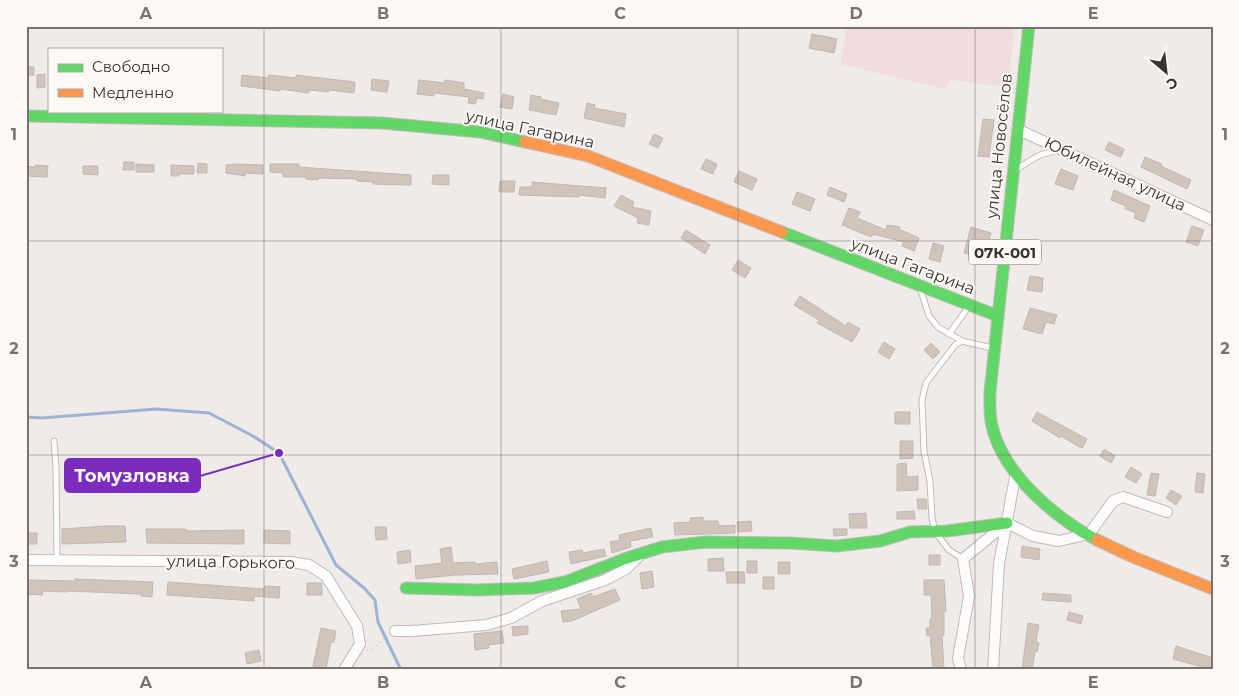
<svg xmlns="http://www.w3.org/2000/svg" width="1239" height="696" font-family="Montserrat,sans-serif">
<rect width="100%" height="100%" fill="#f0eae8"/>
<path fill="#efdedd" d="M846,26H1015L1009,79L1003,87L952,80L944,89L841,64Z"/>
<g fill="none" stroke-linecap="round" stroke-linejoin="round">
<path stroke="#9cb3d4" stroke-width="3" d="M26,417L42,418L156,409L209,413L253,436L279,453L336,565L364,588L375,600L378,622L401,670"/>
</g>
<path fill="#d1c5bb" stroke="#bdb8b6" d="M812,34L837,39L834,53L809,48Z
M26,67H34V75H26Z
M45,74V87L37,88V75Z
M242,75L268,78L269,75L296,78V75L355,82L354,93L329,90V92L309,90L308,93L280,89V91L241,86Z
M372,79L389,81L387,92L371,90Z
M419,80L445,83V80L464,83V89L484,93L483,99L477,98L475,104L468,103L469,97L434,93V96L417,94Z
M503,94L514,97L512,109L500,107Z
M531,95L541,97V99L559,103L556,115L529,110Z
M587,103L595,105L594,108L626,114L624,127L584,118Z
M983,119L994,120L989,157L978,156Z
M654,134L663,138L658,148L649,144Z
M1109,142L1124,149L1121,157L1105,150Z
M1145,157L1162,164L1161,166L1191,180L1187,189L1141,167Z
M706,159L717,164L713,174L701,169Z
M124,162H134V170H123Z
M198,163L207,164V173H197Z
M136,164L154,165V172H136Z
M236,164L263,165V174L245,173V176L226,173V165Z
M270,164H299V167L411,175V185L373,184V182L357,181V179L318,178V180L306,179V177H283V173L270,172Z
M35,165L48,166L47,177L26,176V166L35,167Z
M171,165L194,166V174H179V176H171Z
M83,166H98V175L83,174Z
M1061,169L1078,176L1073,190L1055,184Z
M739,171L757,179L752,190L734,182Z
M433,175H449V185L432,184Z
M500,181H515L514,192H499Z
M532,182L606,188L605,198L579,195V197L519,195L520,187H532Z
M830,187L847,194L844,202L827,195Z
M1114,190L1150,206L1144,222L1134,218L1136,213L1125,209L1126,206L1111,200Z
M797,192L815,199L810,211L792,204Z
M621,195L634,202L632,207L651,211L649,225L637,223L638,218L614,206Z
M849,208L860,212L857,218L886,230L887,225L900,227L899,229L919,238L914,251L902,246L904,242L873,234L871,237L842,225Z
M1192,226L1204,230L1198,246L1186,242Z
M971,227L991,233L983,258L964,253Z
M686,230L710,245L705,254L681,238Z
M933,243L944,246L940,262L929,259Z
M738,260L751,268L745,278L732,270Z
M1030,276L1043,278L1042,292L1027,290Z
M800,296L846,326L848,322L860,329L852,342L817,323L819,320L794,305Z
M1030,308L1057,315L1054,324L1046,322L1042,334L1023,329Z
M884,342L895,349L889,359L878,352Z
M931,343L940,352L933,359L924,350Z
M895,412H910V424H895Z
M1037,412L1087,439L1083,447L1081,448L1061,436L1060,438L1032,421Z
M900,441H913V458L900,459Z
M1104,449L1115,456L1111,463L1100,456Z
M906,463L907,477L918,476V490L897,491V464Z
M1131,467L1142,474L1136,483L1125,477Z
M1151,473L1159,474L1155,496L1147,495Z
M1197,473L1205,474L1203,493L1195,492Z
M1171,490L1182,496L1176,505L1166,498Z
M917,499H926L927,509H918Z
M914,511L915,519H897V512Z
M866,513L867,528H850L849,514Z
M703,517V521H718L719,526L735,525V533L675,535L674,523L691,522L690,518Z
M751,521L752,531L738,532L737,522Z
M106,526H125L126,542L62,544V529Z
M375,527H386L387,539L376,540Z
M651,528L653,537L630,541L631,547L612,553L610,542L620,540L619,535Z
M146,529H186V531L244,530V544L147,543Z
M833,529H847V535L834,536Z
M264,530L290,531V544L264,543Z
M26,533H37V544H27Z
M1022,546L1040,549L1039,560L1021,557Z
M451,547L453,563L475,562V564L497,562L498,574L455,575L416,579L415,566L442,563L440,549Z
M604,549L606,556L571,564L569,552L582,550L583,553Z
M410,550L411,562L398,564L397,552Z
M929,555H940V565H929Z
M723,558L724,571H708V559Z
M547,561L549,572L514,579L512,569Z
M747,561H757V573H747Z
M778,562H790V574H778Z
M652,571L654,587L642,589L640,573Z
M726,572H744L745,583H727Z
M763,577H774V589H763Z
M75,579L153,582L152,597L141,596V594L67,591V592L43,591L42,595L27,594L28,580L75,581Z
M924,580H944L946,611H944V635H942L944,670H933L930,635L927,636L926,628H930V619H932L931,595H924Z
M168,582L264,589L265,586L280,587L279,598L254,596V601L167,595Z
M307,583H322V595H307Z
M615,589L620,600L572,621L563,622L561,611L581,609L577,599L591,593L593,597Z
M1043,593L1071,595V602L1042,600Z
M1069,612L1083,616L1081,624L1067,620Z
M1028,623L1039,625L1036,642L1039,643L1037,652L1035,651L1032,670H1022Z
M528,626V634L513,636L512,627Z
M321,628L336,631L334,642H331L326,669L313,666Z
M502,631L504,643L488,645L489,648L475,650L474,634Z
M1176,646L1213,658V670L1173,659Z
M259,650L261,661L247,664L245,653Z"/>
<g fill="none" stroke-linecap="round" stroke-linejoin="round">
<defs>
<path id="lane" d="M1018,168L1040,155L1058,150
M920,288L929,316L938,327L962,341
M949,334L969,306
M54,441L56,468L57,560
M963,559L949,550L935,532L932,518L930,481L924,451L922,400L926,383L955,345L962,341L992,348"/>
<path id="street" d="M1017,129L1213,220
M26,560L291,562L309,565L326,576L357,626L360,644L344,670
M395,631H412L486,625L511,618L542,601L605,580L626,569L639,556
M961,670L958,658L969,596L963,559L1007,523L1033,536L1059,541L1089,534L1113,501L1123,497L1167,512
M993,670L999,564L1016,472"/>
<path id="fast" d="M1029,26L990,392C990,403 989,415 992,426C1003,474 1055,518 1097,540
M26,116L382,123L480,132L525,142
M782,232L998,316
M406,588L477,590L534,588L565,582L624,559L662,547L706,542L790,543L837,546L880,541L910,532L947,531L1007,523"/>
<path id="slow" d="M525,142L588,156L782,232
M1097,540L1133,557L1213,589"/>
</defs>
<use href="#lane" stroke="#c0bbba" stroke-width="7"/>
<use href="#street" stroke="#c0bbba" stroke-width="12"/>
<use href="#fast" stroke="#c0bbba" stroke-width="13"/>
<use href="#slow" stroke="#c0bbba" stroke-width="13"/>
<path stroke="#cdcbcb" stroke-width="2" stroke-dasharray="1 4" stroke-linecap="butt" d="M367,650L373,648L388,636"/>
<use href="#lane" stroke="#fdfcfc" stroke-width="5"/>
<use href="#street" stroke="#fdfcfc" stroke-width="10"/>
<use href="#fast" stroke="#63d668" stroke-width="11"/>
<use href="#slow" stroke="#ff974d" stroke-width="11"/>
</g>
<path fill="none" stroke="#787371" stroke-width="1" stroke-opacity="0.55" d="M264,26V670M501,26V670M738,26V670M975,26V670M26,241H1213M26,455H1213"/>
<g text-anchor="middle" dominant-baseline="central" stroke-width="4" stroke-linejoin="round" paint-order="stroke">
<rect fill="#fef8f5" stroke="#736e6c" stroke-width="1" x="969" y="239.5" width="72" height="25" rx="4"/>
<g font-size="15" font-weight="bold" fill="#373331">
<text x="1005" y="252">07К-001</text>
</g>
<g font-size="16" fill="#373331" stroke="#fef8f5">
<text transform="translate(530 129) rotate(12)">улица Гагарина</text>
<text transform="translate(999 146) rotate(-84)">улица Новосёлов</text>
<text transform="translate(1115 174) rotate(25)">Юбилейная улица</text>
<text transform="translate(913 266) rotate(21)">улица Гагарина</text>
<text transform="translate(231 562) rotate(1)">улица Горького</text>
</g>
</g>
<path fill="none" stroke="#7b2cbf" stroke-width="2" d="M279 453L200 476"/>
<circle fill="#7b2cbf" stroke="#fef8f5" stroke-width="2" cx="279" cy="453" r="5"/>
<rect fill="#7b2cbf" stroke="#7b2cbf" stroke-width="2" x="65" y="459" width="135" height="33" rx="5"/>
<g font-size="18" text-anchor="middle" font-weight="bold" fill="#fff">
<text x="132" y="482">Томузловка</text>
</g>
<rect width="1239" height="696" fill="none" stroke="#fef8f5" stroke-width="55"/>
<rect x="48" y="48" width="175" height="65" fill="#fef8f5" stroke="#aea9a7"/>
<rect x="58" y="64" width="25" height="8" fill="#63d668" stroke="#aea9a7"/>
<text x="92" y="72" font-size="15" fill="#373331">Свободно</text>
<rect x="58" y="89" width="25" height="8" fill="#ff974d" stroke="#aea9a7"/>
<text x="92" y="98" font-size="15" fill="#373331">Медленно</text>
<g transform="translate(1166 72) rotate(152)" stroke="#fef8f5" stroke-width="4" paint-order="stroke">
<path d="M0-4L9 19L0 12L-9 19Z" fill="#373331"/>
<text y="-8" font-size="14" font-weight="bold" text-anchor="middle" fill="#373331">С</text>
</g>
<rect x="28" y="28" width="1184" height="640" fill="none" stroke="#787371" stroke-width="2"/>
<g font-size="16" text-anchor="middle" font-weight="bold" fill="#787371">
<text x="146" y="19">A</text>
<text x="383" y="19">B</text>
<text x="620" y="19">C</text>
<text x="856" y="19">D</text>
<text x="1093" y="19">E</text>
<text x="14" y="140">1</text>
<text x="1225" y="140">1</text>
<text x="14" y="354">2</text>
<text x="1225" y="354">2</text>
<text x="14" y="567">3</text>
<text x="1225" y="567">3</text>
<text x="146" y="688">A</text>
<text x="383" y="688">B</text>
<text x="620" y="688">C</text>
<text x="856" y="688">D</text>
<text x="1093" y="688">E</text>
</g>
</svg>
